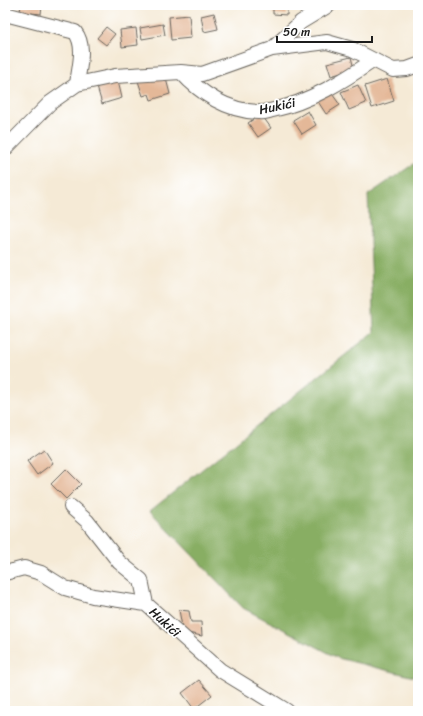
<svg xmlns="http://www.w3.org/2000/svg" width="423" height="716" font-family="Sriracha,sans-serif">
<rect width="100%" height="100%" fill="#fff"/>
<filter id="ink" filterUnits="userSpaceOnUse"><feTurbulence type="fractalNoise" baseFrequency=".025" numOctaves="2"/><feDisplacementMap in="SourceGraphic" scale="8" xChannelSelector="R" yChannelSelector="G"/><feConvolveMatrix kernelMatrix="1 2 1 2 8 2 1 2 1" color-interpolation-filters="sRGB"/></filter>
<filter id="wash" filterUnits="userSpaceOnUse"><feTurbulence type="fractalNoise" baseFrequency=".012" numOctaves="4" result="noise"/><feDisplacementMap in="SourceGraphic" scale="16" xChannelSelector="R" yChannelSelector="G"/><feGaussianBlur stdDeviation="0.9" result="paint"/><feColorMatrix in="noise" values="0 0 0 0 0 0 0 0 0 0 0 0 0 0 0 0 0 1.4 0 .05"/><feComposite in="paint" operator="in"/></filter>
<g filter="url(#wash)">
<rect width="100%" height="100%" fill="#f5ead6"/>
<path fill="#88ae63" stroke="#526540" d="M418,161V678L338,658L243,608L150,511L374,332L368,195Z"/>
<g id="blocks">
<path fill="#e4b898" d="M21,5H42L41,14L20,12Z
M273,5H287V15L273,14Z
M214,13L218,29L204,32L201,16Z
M189,15L191,38L171,40L169,17Z
M163,24L165,35L142,39L140,28Z
M106,27L115,34L106,45L97,38Z
M136,28L138,45L122,47L120,30Z
M351,57L354,69L331,76L327,63Z
M165,75L170,94L151,100L149,94L143,96L138,81Z
M387,79L394,101L372,108L365,86Z
M118,81L122,98L102,104L97,87Z
M358,85L366,103L349,110L341,92Z
M330,91L340,105L326,114L317,100Z
M308,111L316,125L302,134L293,120Z
M261,114L271,128L258,137L248,123Z
M44,449L53,463L37,475L27,461Z
M66,469L81,484L66,499L51,484Z
M179,610L189,611L191,622H201L202,636L183,632Z
M199,680L212,695L194,709L182,693Z"/>
</g>
</g>
<g filter="url(#ink)">
<use href="#blocks" fill-opacity="0" stroke="#68645d" stroke-width="1"/>
<g fill="none" stroke-linecap="round" stroke-linejoin="round">
<defs>
<path id="minor" d="M5,14L75,32C86,46 79,67 77,84
M272,49L301,22L329,5
M181,72C201,94 228,111 258,112C263,113 268,111 273,110C310,102 343,81 374,60
M5,149L50,103L77,84L115,76L181,72L202,74L272,49L327,42L352,49L393,70L407,69L418,65
M71,507L87,521L119,562L141,580L146,604
M5,573L24,568L41,573L65,588L93,596L146,604L220,670L287,711"/>
</defs>
<use href="#minor" stroke="#68645d" stroke-width="16"/>
<use href="#minor" stroke="#fff" stroke-width="14"/>
</g>
</g>
<g text-anchor="middle" dominant-baseline="central" stroke-width="3.5" stroke-linejoin="round" paint-order="stroke">
<g font-size="13" fill="#1c1c1c" stroke="#fff">
<text transform="translate(277 106) rotate(-12)">Hukići</text>
<text transform="translate(165 622) rotate(43)">Hukići</text>
</g>
</g>
<rect width="423" height="716" fill="none" stroke="#fff" stroke-width="20"/>
<path d="M277 36v6h95v-6" fill="none" stroke="#1c1c1c" stroke-width="2"/>
<text x="283" y="36" font-size="12" fill="#1c1c1c" stroke="#ffffff" stroke-width="3" paint-order="stroke">50 m</text>
</svg>
